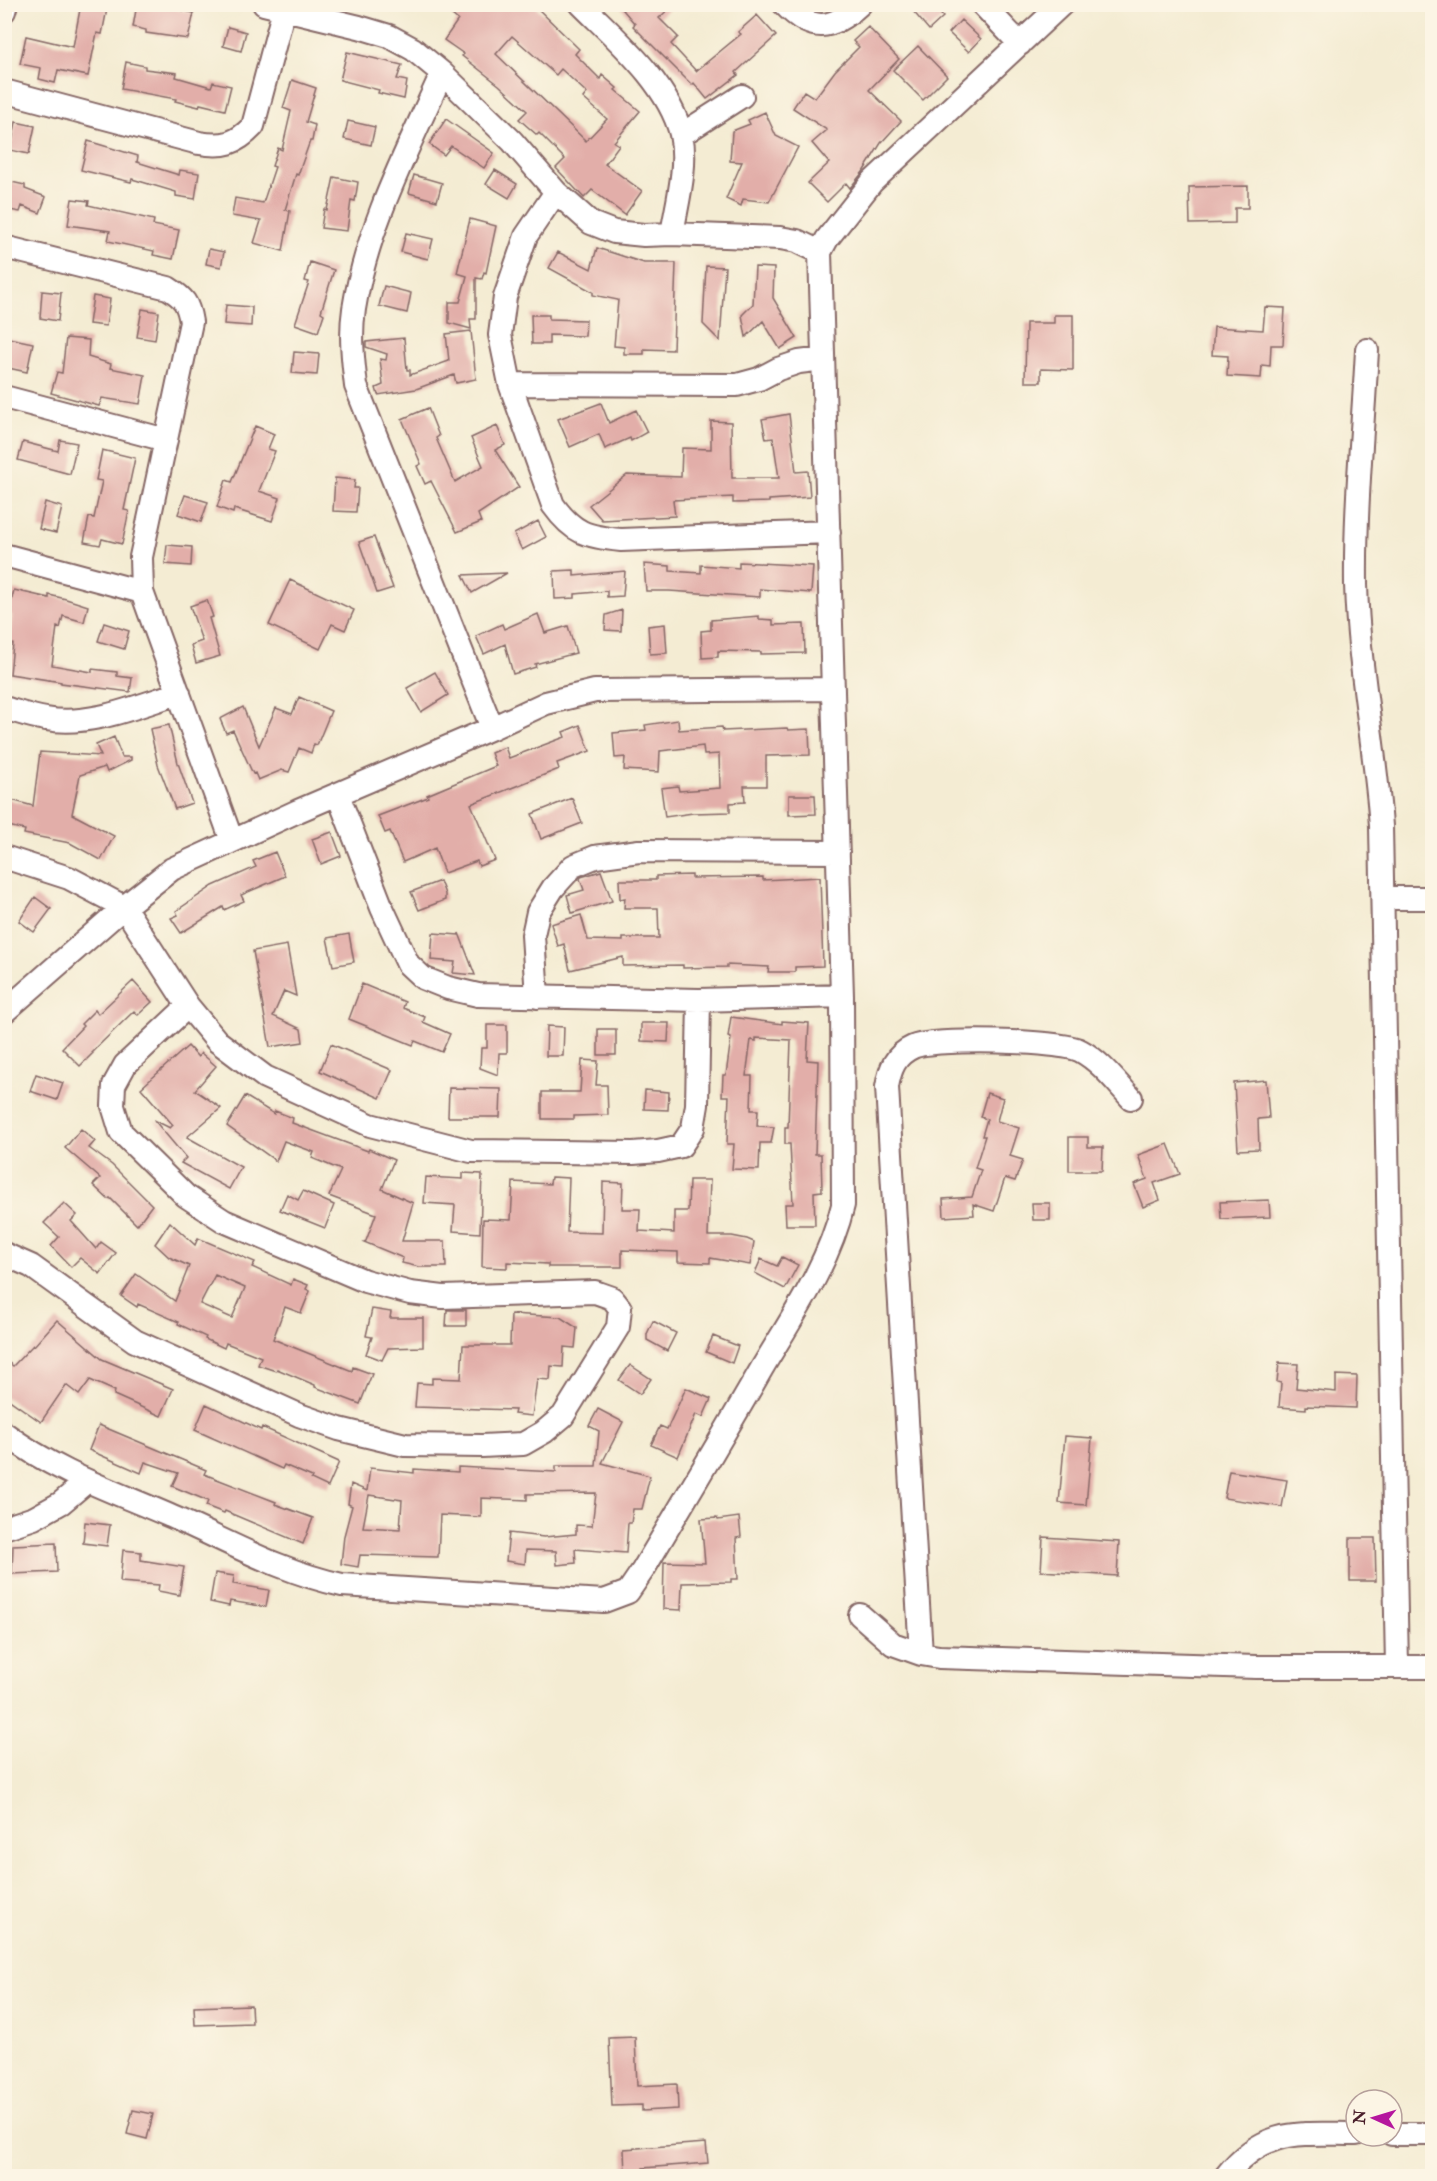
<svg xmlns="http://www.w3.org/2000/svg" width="1437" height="2181" font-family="'IM FELL Double Pica',serif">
<rect width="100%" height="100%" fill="#fcf5e5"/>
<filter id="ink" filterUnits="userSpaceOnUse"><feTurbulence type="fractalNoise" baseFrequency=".0167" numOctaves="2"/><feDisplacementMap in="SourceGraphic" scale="12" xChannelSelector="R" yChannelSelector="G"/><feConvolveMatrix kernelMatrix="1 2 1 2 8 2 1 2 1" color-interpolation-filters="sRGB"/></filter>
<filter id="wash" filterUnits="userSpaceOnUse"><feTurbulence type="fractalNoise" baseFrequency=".008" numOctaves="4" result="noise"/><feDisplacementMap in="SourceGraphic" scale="24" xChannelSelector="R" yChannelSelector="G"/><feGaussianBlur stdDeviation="1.35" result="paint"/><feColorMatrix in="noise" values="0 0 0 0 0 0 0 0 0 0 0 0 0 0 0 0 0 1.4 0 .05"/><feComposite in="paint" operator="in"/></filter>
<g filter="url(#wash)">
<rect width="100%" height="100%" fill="#f4ecd3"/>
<g id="blocks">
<path fill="#e2aea9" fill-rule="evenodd" d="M81,4H108L102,34L97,33L88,76L58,70L55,83L39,79L41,68L20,64L26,36L73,47Z
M137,4H153L194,13L188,39L146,33V30L133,27Z
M439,4H533L579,49L575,54L600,79L602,75L617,88L615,90L640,111L614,142L619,145L605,164L642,191L625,215L592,190L584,198L556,168L565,159L539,133L537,135L519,119L527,111L499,85L462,56L464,54L444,40L458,20ZM512,36L556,75L561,69L587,93L583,98L607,119L586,141L496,54Z
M618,4H674L659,18L678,37L671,44L696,71L741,34L738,32L757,15L776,36L736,72L738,75L707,99L694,83L692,85L633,26L635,24Z
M907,4H932L943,17L929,30Z
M961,20L981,39L969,52L949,33Z
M228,27L246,32L241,51L223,46Z
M868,27L899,59L869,90L901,121L881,143L863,172L850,188L846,183L827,202L808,183L829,163L812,143L827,130L793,108L804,91L815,98L835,71L859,47L853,41Z
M918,46L947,76L923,100L893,70Z
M347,52L402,65L397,79L407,81L404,99L378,93L379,90L340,80Z
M126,62L145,66V69L177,73L176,77L211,87L213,82L231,86L225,110L200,104L199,107L175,101L176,99L121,89Z
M292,80L316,88L306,122L315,125L312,141H310L298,175L296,174L285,210L290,211L283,251L254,243L261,221L232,216L235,198L263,203L275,167L272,166L278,148L282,150L291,111L283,108Z
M765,112L776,136L798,147L769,202L743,199L741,206L726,199L742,162L730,161L732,131L750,124L748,120Z
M446,119L494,153L484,168L451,146L444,155L429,144Z
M348,121L375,127L371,145L344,139Z
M16,122L35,126L29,154L10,150Z
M88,141L138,156L137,162L179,175L180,170L199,173L195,199L176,196V192L132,179L131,182L81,170Z
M495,170L517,184L509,198L486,184Z
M414,175L442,183L437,201L409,193Z
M334,177L358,182L355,201L351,200L347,231L321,228L324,209L327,210Z
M7,181L25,185V189L46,197L40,213L22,206L20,212L4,209Z
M1248,186V208H1235V223L1190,224L1189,187Z
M72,199L89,201L88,205L154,220L153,225L179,230L173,259L153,255L154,251L108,241L110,231L68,225Z
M470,219L496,226L486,273L484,272L482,279L476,278V319H470L471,329L449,323V302H460L467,276L457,273Z
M406,233L433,239L428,259L401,252Z
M597,248L644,263H676L673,350L644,349V354H624V347L614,346L618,300L593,295V292L549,268L558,252L591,269Z
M209,249L224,252L221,267L206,264Z
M310,262L334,270L321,312L324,314L318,332L295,324L309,282L305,281Z
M706,266L725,267L720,341L703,324Z
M755,267L774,268L773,298L797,338L780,349L763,321L746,337L742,315L753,304Z
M384,286L411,293L407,313L379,306Z
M42,291L61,293L58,321L40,318Z
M93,296L110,299L106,326L89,324Z
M226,305L252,307L251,326L224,324Z
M1265,307L1285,308L1283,345H1271L1270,366L1262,365L1261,378L1227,376L1228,356L1212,355L1214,327L1263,330Z
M142,309L159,312L155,340L137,337Z
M531,315H549V319L586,320L585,336L549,335V344H532Z
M1054,315H1073V370L1041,369V382H1025L1026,323H1054Z
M471,331L476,379L456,383L454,375L416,389L378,395L376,388L383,385L380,359L386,360L387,354L366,347V342L404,338L407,370H410V375L449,361L446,334Z
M4,337L33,343L27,372L8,368L9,365H4Z
M66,338L89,340L88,357L111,364L110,368L145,375L140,404L102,398L99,406L51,393L57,372L62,373Z
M294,352L319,354L317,375L292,373Z
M601,403L609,423L636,410L647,432L631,441L630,438L605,449L599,434L570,447L558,419Z
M428,408L439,436L436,438L455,482L483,466L471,438L497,426L505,445L495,450L519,487L478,514L481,522L457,532L431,481L425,484L417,466L421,464L402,419Z
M789,414L796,472L808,471L810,497L769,500V502L733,503V497L673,500L675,516L602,520L589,505L627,475L681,477L682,448L711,449V421L731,422L732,478H779L773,438L766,439L762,419Z
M255,426L274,434L268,449L275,451L259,491L280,498L272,521L234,509L233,513L217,507L226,480L232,482Z
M60,440L77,443L70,474L18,460L23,442L58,451Z
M102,450L135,458L124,510L129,511L122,544L102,539L100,545L84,542L89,517L94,518L102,481L96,480Z
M335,478L355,480L354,488H358L356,512L333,511Z
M185,495L208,502L201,522L178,514Z
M45,502L62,507L56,533L39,529Z
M538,521L546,537L522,550L514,534Z
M374,537L393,588L377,593L359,542Z
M167,545L192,547L191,566L165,564Z
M739,562L813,566L811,593L760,589V597L669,591H646L644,564L670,566V571L701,573V565L739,568Z
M574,570V576L625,571L623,596L607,597V591L575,594V598L555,599L554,571Z
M507,573L472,593L463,575Z
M290,580L354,610L345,630L332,624L320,649L269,625Z
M14,590L49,598V595L66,599L88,606L84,622L63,616L60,628L57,627L52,665L92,672V669L117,672V676L132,678L130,692L61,683V682L10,674L13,644L9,643L12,615L8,614Z
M207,600L213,617L209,618L220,656L196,663L191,645L202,641L190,606Z
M622,610L621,631L605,630L606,615Z
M538,614L545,633L568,626L576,653L535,664L536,667L513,674L505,644L484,654L476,636L502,624L504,629Z
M759,616V619L773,620V625L804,624L805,653L761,654V652L718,651V657L702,658L701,631L711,630V620Z
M104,623L129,631L124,649L98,641Z
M665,624L667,653L650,654L648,626Z
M435,672L448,695L421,712L407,688Z
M299,697L331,711L317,745L314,744L311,753L299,748L289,772L282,770L258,780L255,773L253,774L233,730L226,733L220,719L243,707L259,746L276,708L292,714Z
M678,720L679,730L722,727L723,731L787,728L788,730L809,729L810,755L766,756V786H744L745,802L730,803V812L693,813L665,817L661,788L678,786L679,791L720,788L719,754L704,755L703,746L660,751L659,772L624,770L625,757L615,758L613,733L646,730L645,725Z
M169,725L178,763L192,803L175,809L158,765L150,729Z
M580,725L590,751L557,763L559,769L471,804L495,860L479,866L477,861L444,873L435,848L403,862L390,831L385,833L378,816L428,797L427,795L496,766L491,753L505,747L509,758L565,737L563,732Z
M114,737L122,757H131V760L107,772L105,767L80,775L72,814L114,836L101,860L70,843L24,834L25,830L4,825V798L33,806L40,752L101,756L96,745Z
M789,795H815L816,814L789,815Z
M572,798L582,823L541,839L532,814Z
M332,832L341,856L321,864L312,839Z
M275,852L285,876L241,895L244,901L224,910L223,907L181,933L171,918L178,915L176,911L213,886L256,867L253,861Z
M601,871L612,901L572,913L567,895L584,890L580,879L581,877Z
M692,875V878L763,877V880L820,877L823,966L795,967V972H768L769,967L727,965V967L683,968V965L623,966V957L570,970L564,944L558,946L551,924L581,915L588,940L623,941V938H659L658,908H624L625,898L620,899L619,880H656V876Z
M440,881L445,894V900L419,910L411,892Z
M35,897L51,909L34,932L19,921Z
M433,933L459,935V933L475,975L453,973L455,962L431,960Z
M349,934L354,962L333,966L327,938Z
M287,945L296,996L284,991L273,1016L301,1029L303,1042L270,1047L253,951Z
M133,981L152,1002L138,1015L134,1011L92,1052L93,1053L80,1066L62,1048L83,1026L81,1024L95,1010L98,1014Z
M362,984L405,1002L403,1008L425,1017L423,1022L450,1034L442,1052L415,1041L413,1045L349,1019Z
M731,1017L782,1024V1021L809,1023L807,1060L818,1061L815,1154H821L822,1191L814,1192L815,1225H786L785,1204H793L790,1144H785V1127H788L791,1040L756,1038V1041L751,1040L746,1076H752L751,1110H758L757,1126L774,1127L771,1143H760L759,1170L732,1169L734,1144H727L729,1096H722L723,1075H726L731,1038L728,1037Z
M641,1023H669L668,1042L641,1041Z
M487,1025H507V1053H499L498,1075L480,1068L481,1048H487Z
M547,1026L564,1027L563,1056H546Z
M598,1029H616V1055H598Z
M331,1044L392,1070L380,1098L320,1071Z
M188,1046L198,1057L201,1053L216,1066L195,1090L221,1108L187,1137L241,1167L229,1189L181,1163L186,1158L154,1120L170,1128L173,1125L141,1088Z
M582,1060L598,1061L596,1085H607L608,1115L574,1116V1119H542V1092H580Z
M36,1074L63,1083L57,1100L30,1091Z
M1266,1080L1269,1118L1258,1119L1259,1149L1238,1150L1234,1083Z
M449,1088L501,1089L500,1117H448Z
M645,1090L669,1092L668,1110L644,1109Z
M987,1093L1003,1098L997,1121L1019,1128L1010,1156L1023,1160L1015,1181L1005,1178L994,1211L973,1204L974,1215L944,1217L943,1199L972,1197L981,1170L975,1168L985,1136H982L987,1119L980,1117Z
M245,1096L274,1114L275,1111L293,1118L292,1123L368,1151L369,1149L394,1160L382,1189L413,1203L402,1241H445L446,1267H419L402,1263L403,1258L364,1242L366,1241L376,1214L329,1196L341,1170L312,1158L314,1152L284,1141L276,1161L227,1126Z
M81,1129L95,1141L89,1148L112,1165L152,1205L137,1225L110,1198L108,1199L93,1185L100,1178L65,1148Z
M1069,1137H1088V1147H1103L1102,1171H1069Z
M1168,1144L1180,1174L1154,1183L1160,1200L1143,1207L1134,1184L1147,1179L1138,1155Z
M463,1173L482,1174L480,1233L453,1231L455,1205L424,1203L426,1177L463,1179Z
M551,1177L569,1178L567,1232L602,1233L603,1182L623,1183L622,1209H640L639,1231L674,1233V1211H688L689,1180H710L708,1236H732L747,1239L754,1242L750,1265L710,1258V1263L678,1262V1252L622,1250V1267H548V1264L507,1262V1268L482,1267L483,1219L511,1220L513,1182L550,1184Z
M303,1191L334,1205L325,1228L280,1210L287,1194L298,1200Z
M1269,1200L1270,1217L1221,1219L1220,1202Z
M64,1203L77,1215L71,1221L96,1249L101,1242L116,1253L100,1274L80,1258L71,1267L51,1246L59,1237L44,1223Z
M1032,1203H1050V1220H1033Z
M170,1222L195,1245L198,1238L255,1262L252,1267L291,1285L293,1279L308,1285L306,1289L310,1291L301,1313L285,1307L273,1339L352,1371L353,1367L372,1374L360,1404L315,1387V1385L277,1369L276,1371L258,1365L261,1357L226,1343L224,1348L205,1339L206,1337L178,1324L179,1322L138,1304L137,1307L121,1296L136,1274L175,1301L189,1266L169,1257L155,1244ZM215,1275L245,1288L232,1318L200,1304Z
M782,1257L798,1265L785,1289L755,1273L761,1259L777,1266Z
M372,1309L391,1312L390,1318H423V1347L388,1348L382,1360L366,1354L372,1337L366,1336Z
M447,1310H466V1326H446Z
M511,1314L560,1317L577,1328L575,1348L564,1347L563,1367L551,1366L550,1380L537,1379L532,1416L514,1414L515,1410L415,1407L417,1383L432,1384V1378L461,1379L463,1345H510Z
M57,1320L102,1359L173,1389L161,1416L114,1395L115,1391L90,1380L79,1395L66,1385L41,1422L4,1396V1359L13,1366L33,1345L34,1346Z
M653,1321L676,1333L667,1351L647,1340V1334Z
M713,1336L738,1346L732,1363L706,1352Z
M1279,1363L1298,1364L1296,1388L1336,1392V1375L1357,1376L1356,1408L1306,1406V1409L1279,1407L1281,1383L1277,1382Z
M630,1365L651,1379L640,1394L619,1380Z
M686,1388L711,1399L703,1417L696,1414L678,1457L651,1445L660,1426L667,1429Z
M206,1404L261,1430L262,1427L339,1462L328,1487L311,1479L312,1477L284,1465L282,1469L195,1430Z
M598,1409L623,1422L602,1463L650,1476L642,1509H633L631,1523H628L626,1553L575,1549L576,1563L557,1565L556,1551L526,1550L525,1564L506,1561L509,1533L544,1537L576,1534V1525L592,1526L596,1493L527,1494V1500L481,1498V1517L440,1515L438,1557L360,1555L358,1567L341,1564L344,1536L352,1506L348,1504L351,1484L367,1491L370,1468L414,1473V1469L458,1472V1467L556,1472V1466H596L599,1431L589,1426ZM369,1495L402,1500L400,1529L363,1527Z
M99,1425L206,1470L204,1474L276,1502L275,1504L313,1518L303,1544L225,1511L224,1513L206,1506L208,1501L172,1486L178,1473L145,1462L141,1473L89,1450Z
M1065,1436L1092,1438L1086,1505L1059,1503Z
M1229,1471L1287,1480L1282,1507L1224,1498Z
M739,1517L741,1537L736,1538L738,1579H731V1582L682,1583L681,1610L663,1609L664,1562L705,1563L701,1519L717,1518L718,1520Z
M85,1522L110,1525L107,1546L83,1543Z
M1043,1537L1119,1542L1117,1576L1041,1571Z
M1350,1538H1375L1376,1581H1350Z
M56,1543L57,1572L12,1574L13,1545Z
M123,1550L141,1552V1560L184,1567L179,1595L158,1591L159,1585L120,1582Z
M215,1573L234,1576L233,1584L269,1590L266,1607L230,1601L229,1606L210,1602Z
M251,2005L252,2023L195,2025L194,2007Z
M635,2037L637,2086L677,2084L678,2109L642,2111V2105L612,2106L609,2038Z
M133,2110L153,2114L147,2139L127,2134Z
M706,2143L708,2163L643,2168V2176H625L624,2149Z"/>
</g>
</g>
<g filter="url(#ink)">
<use href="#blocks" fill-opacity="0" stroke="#866766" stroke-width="1.5"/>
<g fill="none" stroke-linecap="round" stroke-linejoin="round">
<defs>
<path id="street" d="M264,4L359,27L389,36L413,49L442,73L512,141L556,192L591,223L614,232L644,235L672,234L780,238L797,241L820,252
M581,4C617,40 668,83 681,134C688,166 677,203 672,234
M784,4C812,33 831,31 860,4
M982,4L1020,44
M4,11L6,4
M442,73C408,149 367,226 354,309C350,335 353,361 356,386L492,728
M4,91L199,143C224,147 236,144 253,126L284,9
M681,135L742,96
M556,192L526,236L505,297L500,335L510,384L553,505C573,533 587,537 621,540L829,532
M4,247L168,288C184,298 188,303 191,322L141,557L142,592L232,841
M1367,350C1363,428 1355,506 1356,584C1358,665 1375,745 1381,826L1397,1667
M510,384L737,385L759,379L778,369L799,362L823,359
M4,397L166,440
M4,555L142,592
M4,708C18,712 32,717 46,719C90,727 137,706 179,693
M338,795L382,908L408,964L423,978L448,988L478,995L699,1000L842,996
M4,857L69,878L124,907L188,1006L217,1041L265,1077L370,1125L471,1151L633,1153L658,1151L681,1146L693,1128L697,1105L699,1000
M1383,898H1432
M537,997L533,935L538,912L553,888L573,866L595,857L639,851L838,852
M4,1012L124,907L172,869L298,811L492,728L546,703L595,691L832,689
M4,1254L31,1266L135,1341L299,1415L339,1429L405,1445L482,1446L523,1444L544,1432L563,1416L618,1327L620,1308L612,1298L595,1292L443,1297L410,1293L365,1281L224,1221L186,1196L121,1132L113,1106L114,1085L125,1065L188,1006
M4,1433C56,1472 110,1490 168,1515C226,1540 280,1572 342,1585L604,1601L628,1592L643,1570C683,1503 723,1436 762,1368C793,1316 829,1264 843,1205L842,996L820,252L827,239L872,182L1062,4
M4,1528L34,1518L61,1503L86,1482
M860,1615L893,1644L921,1654L939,1657L1256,1667H1432
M921,1654L887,1087C890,1069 895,1055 913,1047C933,1038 1062,1040 1081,1051C1101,1062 1115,1081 1131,1098
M1392,2134H1432
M1226,2176C1264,2127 1300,2134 1356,2134"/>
</defs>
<use href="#street" stroke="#866766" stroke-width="26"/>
<use href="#street" stroke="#fff" stroke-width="22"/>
</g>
</g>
<rect width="1437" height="2181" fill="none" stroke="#fcf5e5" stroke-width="24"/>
<g transform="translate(1374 2118) rotate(274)"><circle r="28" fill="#fcf5e5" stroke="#b59f9b" stroke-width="1.5"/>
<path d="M0-4.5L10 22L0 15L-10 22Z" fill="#b5179e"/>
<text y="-9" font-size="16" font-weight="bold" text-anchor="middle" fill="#4a1f2b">N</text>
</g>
</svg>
